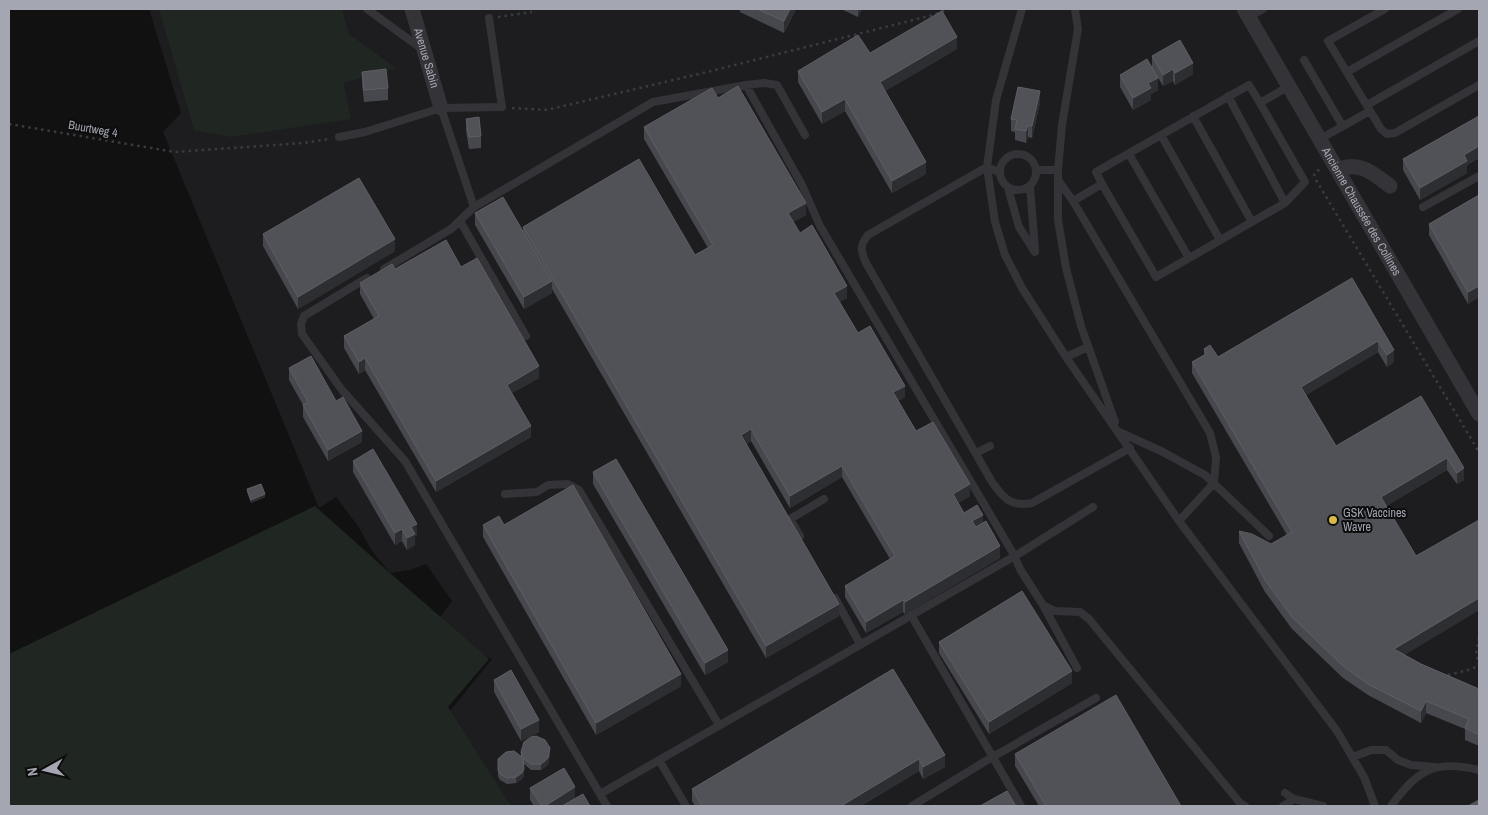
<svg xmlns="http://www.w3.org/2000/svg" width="1488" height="815" font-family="'Archivo Narrow',sans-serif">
<rect width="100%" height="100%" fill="#111112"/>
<path fill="#1d1d1f" d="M149,9H1479V806H508L446,716L492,659L431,629L452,601L426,564L410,570L390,573L372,551L358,526L336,497L319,508L163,132L181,113Z"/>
<path fill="#202621" d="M159,9H342L349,34L396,68L344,83L351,119L231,137L194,130Z
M315,506L390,573L489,659L448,707L511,806H9V654Z"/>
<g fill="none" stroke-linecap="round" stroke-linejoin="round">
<path stroke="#3a3b3f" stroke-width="2.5" stroke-dasharray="2.5 4" stroke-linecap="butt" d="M498,17L532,12
M512,108L547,110L711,71L933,15L948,9
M9,124L175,152L303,143L329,139
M1314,176L1315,172L1321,169
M1316,180L1479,452
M1479,638L1476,654L1479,662
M1448,675L1472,669L1479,665"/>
<path stroke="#343438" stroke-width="8" d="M367,9L422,49
M1022,9L996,100L987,167L995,222L1005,255L1022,288L1066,357L1179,521L1337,731L1364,777L1375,806
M1075,9L1078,29L1062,125L1058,170V220L1066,268L1081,326L1115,422
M1385,9L1328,41L1381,129L1387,134L1395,133L1479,85
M1249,17L1263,9
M1304,60L1342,125
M1347,72L1458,9
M746,85L802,185L820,226L1014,555L1020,569L1043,605L1077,668
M1228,96L1285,203
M1367,105L1479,41
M441,108L474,207
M1193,116L1252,222
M1161,135L1220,240
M339,137L365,132L441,108L502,107L489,18
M1320,139L1370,111
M1000 172a18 18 0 1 1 36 0a18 18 0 1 1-36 0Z
M1129,154L1189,258
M1036,170H1058
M999,172L987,167L868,235C859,246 861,251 866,263L992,482C1004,499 1011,507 1032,503L1130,448
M1058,180L1073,201L1210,433L1216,457L1214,483L1179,521
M1102,184L1096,172L1249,85L1260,103
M1030,186L1035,250
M1008,188L1019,227L1035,252
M1073,201L1102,184L1156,277L1285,203L1305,182L1260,103L1289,86
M1423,207L1479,176
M460,221L526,336
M384,269L451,229L474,207L653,102L746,85L764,83L777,85L805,135
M367,278L304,316L301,324L302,334L342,390L405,461L607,806
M1066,357L1088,347
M1119,432L1161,451L1205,475L1269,536
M976,453L990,446
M505,494L537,492L548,485L568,484L579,490L719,725
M800,536L790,519L824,499
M835,598L860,644
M1043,605L1055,611L1080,612L1089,619L1240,803L1245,806
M911,615L1021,806
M1353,757L1371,750H1386L1398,760L1411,765L1435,767
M659,760L686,806
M1285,793L1294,799L1323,806
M600,794L1020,553L1093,507
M912,806L984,762L1096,698
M1283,806L1294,799
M1391,806C1418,770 1434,759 1479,770"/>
<g stroke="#343438" stroke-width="15">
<path id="s1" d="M412,9L441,108"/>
<path id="s2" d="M1244,9L1479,414"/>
<path d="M1338,170C1359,160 1374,174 1390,186"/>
</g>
</g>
<path fill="#47484d" d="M740,9H796L784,33L740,12Z
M841,9H862L858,17Z
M957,49L885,91L926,174L892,193L845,111L822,124L798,82V71L870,53Z
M1152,56L1193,74L1175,85L1173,81L1163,86L1152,68Z
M362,72L388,88V100L364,102L362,84Z
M1120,75L1158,90L1151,94V100L1133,110L1120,87Z
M718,98L806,215L793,222L800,233L847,298L840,302L858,333L905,397L898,401L916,431L970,496L958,503L964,513L983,522L1000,558L905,614L903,612L866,633L845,597V586L890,559L842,477L790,508L751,441L746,444L839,616L766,658L552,289V293L524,309L475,225V213L523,231V227L695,255L708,248L644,139V127Z
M1040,103L1032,138L1028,137L1026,143L1015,140V132L1011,131V119Z
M1479,116V158L1467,165V173L1420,200L1403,170V159Z
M466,119L481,136V148L469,149L466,131Z
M1479,195V297L1468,304L1429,235V224Z
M263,234L395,251L298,309L263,246Z
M461,267L539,378L512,393L531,437L436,492L365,370L359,374L344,348V336L374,319L360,294V283L395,269Z
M1352,278L1394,362L1387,367L1378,352L1306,395L1336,446L1421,396L1464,480L1457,484L1447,470L1386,506L1416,556L1479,520V610L1404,655L1421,664L1479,689V746L1465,740V729L1426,713L1421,723L1368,695L1343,678L1292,629L1265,592L1239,543V531L1271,544L1287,535L1192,373V362L1204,355V349L1218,357Z
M289,368L336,401L362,442L328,461L303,417V405L289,380Z
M353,461L417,535L415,536V545L407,550L402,541L395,545L353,472Z
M593,472L728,662L705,675L593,484Z
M247,489L265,497L251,503L247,492Z
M483,525H504L681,686L596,735L483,537Z
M939,642L1072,683L989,734L939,653Z
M893,669L945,767L923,779L919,771L861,806H695L692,801V789Z
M494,680L539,732L521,741L494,692Z
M521,752L550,754L548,764L545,767L541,770H531L524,764V775L522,779L516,783L507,784L500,780L498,776V759L521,756Z
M1015,754L1181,806H1039L1015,766Z
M530,788L575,798L590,806H534L530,800Z"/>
<path fill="#2d2e31" d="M790,9H796L784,33V21Z
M858,9H862L858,17Z
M957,37V49L880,94V82Z
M1193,63V74L1175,85V73Z
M1173,69V81L1163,86V75Z
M1158,78V90L1151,94V100L1133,110V98L1148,83Z
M1040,91V103L1032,138V126Z
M845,99V111L822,124V112Z
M1028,125V137L1026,143V131Z
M1479,146V158L1467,165V173L1420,200V188L1464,155Z
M926,162V174L892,193V181Z
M806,203V215L788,225V213Z
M395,239V251L298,309V297Z
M552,281V293L524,309V297Z
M847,286V298L834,305V293Z
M1479,286V297L1468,304V292Z
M1378,341V352L1301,398V387Z
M1394,350V362L1387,367V355Z
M365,358V370L359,374V362Z
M539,366V378L507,396V385Z
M905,386V397L893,404V392Z
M531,426V437L436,492V481Z
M751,429V441L741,446V435Z
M362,431V442L328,461V450Z
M1447,458V470L1381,509V497Z
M842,466V477L790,508V496Z
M1464,468V480L1457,484V473Z
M970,484V496L953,506V494Z
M265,494V497L251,503V500Z
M983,515V527L972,533V521Z
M417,524V535L415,536V545L407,550V538L411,527Z
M402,529V541L395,545V533Z
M1000,546V558L905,614V602Z
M1479,598V610L1394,661V649Z
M903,600V612L866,633V622Z
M839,604V616L766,658V646Z
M728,650V662L705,675V663Z
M1072,671V683L989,734V722Z
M681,674V686L596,735V723Z
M1426,701V713L1421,723V711Z
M539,720V732L521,741V729Z
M550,748V754L548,764L545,767L541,770V764Z
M945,755V767L923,779V767Z
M919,759V771L861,806H841Z
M524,769V775L522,779L516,783V777Z
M575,787V799L564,806H545Z"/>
<path fill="#515257" stroke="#5e5f65" d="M757,9H790L784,21Z
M942,11L957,37L880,82L926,162L892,181L845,99L822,112L798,71L858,35L870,53Z
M1180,40L1193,63L1175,73L1173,69L1163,75L1152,56Z
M1147,59L1158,78L1148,83L1151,88L1133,98L1120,75Z
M386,69L388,88L364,90L362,72Z
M738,86L806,203L788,213L800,233L812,225L847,286L834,293L858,333L870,326L905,386L893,392L916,431L933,422L970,484L953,494L964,513L977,505L983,515L972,521L976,527L986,521L1000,546L905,602L903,600L866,622L845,586L895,556L842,466L790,496L751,429L741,435L839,604L766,646L523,227L639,159L695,255L713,245L644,127L712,88L718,98Z
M1018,87L1040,91L1032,126L1028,125L1026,131L1015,129L1017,120L1011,119Z
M1479,116V146L1464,155L1467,161L1420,188L1403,159Z
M479,117L481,136L469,137L466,119Z
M359,178L395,239L298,297L263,234Z
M1479,195V286L1468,292L1429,224Z
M503,197L552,281L524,297L475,213Z
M446,240L461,267L477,258L539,366L507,385L531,426L436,481L365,358L359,362L344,336L379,316L360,283L392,264L395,269Z
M1352,278L1394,350L1387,355L1378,341L1301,387L1336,446L1421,396L1464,468L1457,473L1447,458L1381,497L1416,556L1479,520V598L1394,649L1421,664L1479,689V735L1465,728L1469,719L1426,701L1421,711L1368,684L1343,666L1292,617L1265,580L1239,531L1252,534L1271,544L1292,532L1192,362L1206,354L1204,349L1210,345L1218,357Z
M311,356L336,401L343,397L362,431L328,450L303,405L308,402L289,368Z
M373,449L417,524L411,527L415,534L407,538L402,529L395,533L353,461Z
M616,459L728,650L705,663L593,472Z
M261,484L265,494L251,500L247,489Z
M573,485L681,674L596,723L483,525L499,516L504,525Z
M1022,591L1072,671L989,722L939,642Z
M893,669L945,755L923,767L919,759L841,806H702L692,789Z
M511,670L539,720L521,729L494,680Z
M1116,695L1181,806H1046L1015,754Z
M536,736L545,740L550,748L548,758L545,761L541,764H531L523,758L524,769L522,773L516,777L507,778L500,774L498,770V759L506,752L514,751L522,757L521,752L524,742L531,737Z
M564,768L575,787L545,806H542L530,788Z
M1007,791L1016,806H980Z
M583,794L590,806H562Z
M1479,800V806H1468Z"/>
<circle fill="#d9ba42" stroke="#0c0c0d" stroke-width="2" cx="1333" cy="520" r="5"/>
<g text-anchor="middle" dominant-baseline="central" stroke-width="4" stroke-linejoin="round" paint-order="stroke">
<g font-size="12" fill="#a4a6b1" stroke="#0c0c0d">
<text stroke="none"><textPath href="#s1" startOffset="51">Avenue Sabin</textPath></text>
<text transform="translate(93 129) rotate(10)">Buurtweg 4</text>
<text stroke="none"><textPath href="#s2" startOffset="234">Ancienne Chaussée des Collines</textPath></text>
</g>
<g font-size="12" fill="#a4a6b1" stroke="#0c0c0d" text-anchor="start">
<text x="1343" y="513">GSK Vaccines<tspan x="1343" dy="14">Wavre</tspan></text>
</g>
</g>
<rect width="1488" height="815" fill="none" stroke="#a4a6b1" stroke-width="20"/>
<g transform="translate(45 770) rotate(262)" stroke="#0c0c0d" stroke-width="4" paint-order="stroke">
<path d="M0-4L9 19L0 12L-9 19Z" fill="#a4a6b1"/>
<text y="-8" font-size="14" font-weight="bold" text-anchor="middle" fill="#a4a6b1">N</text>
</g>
</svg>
